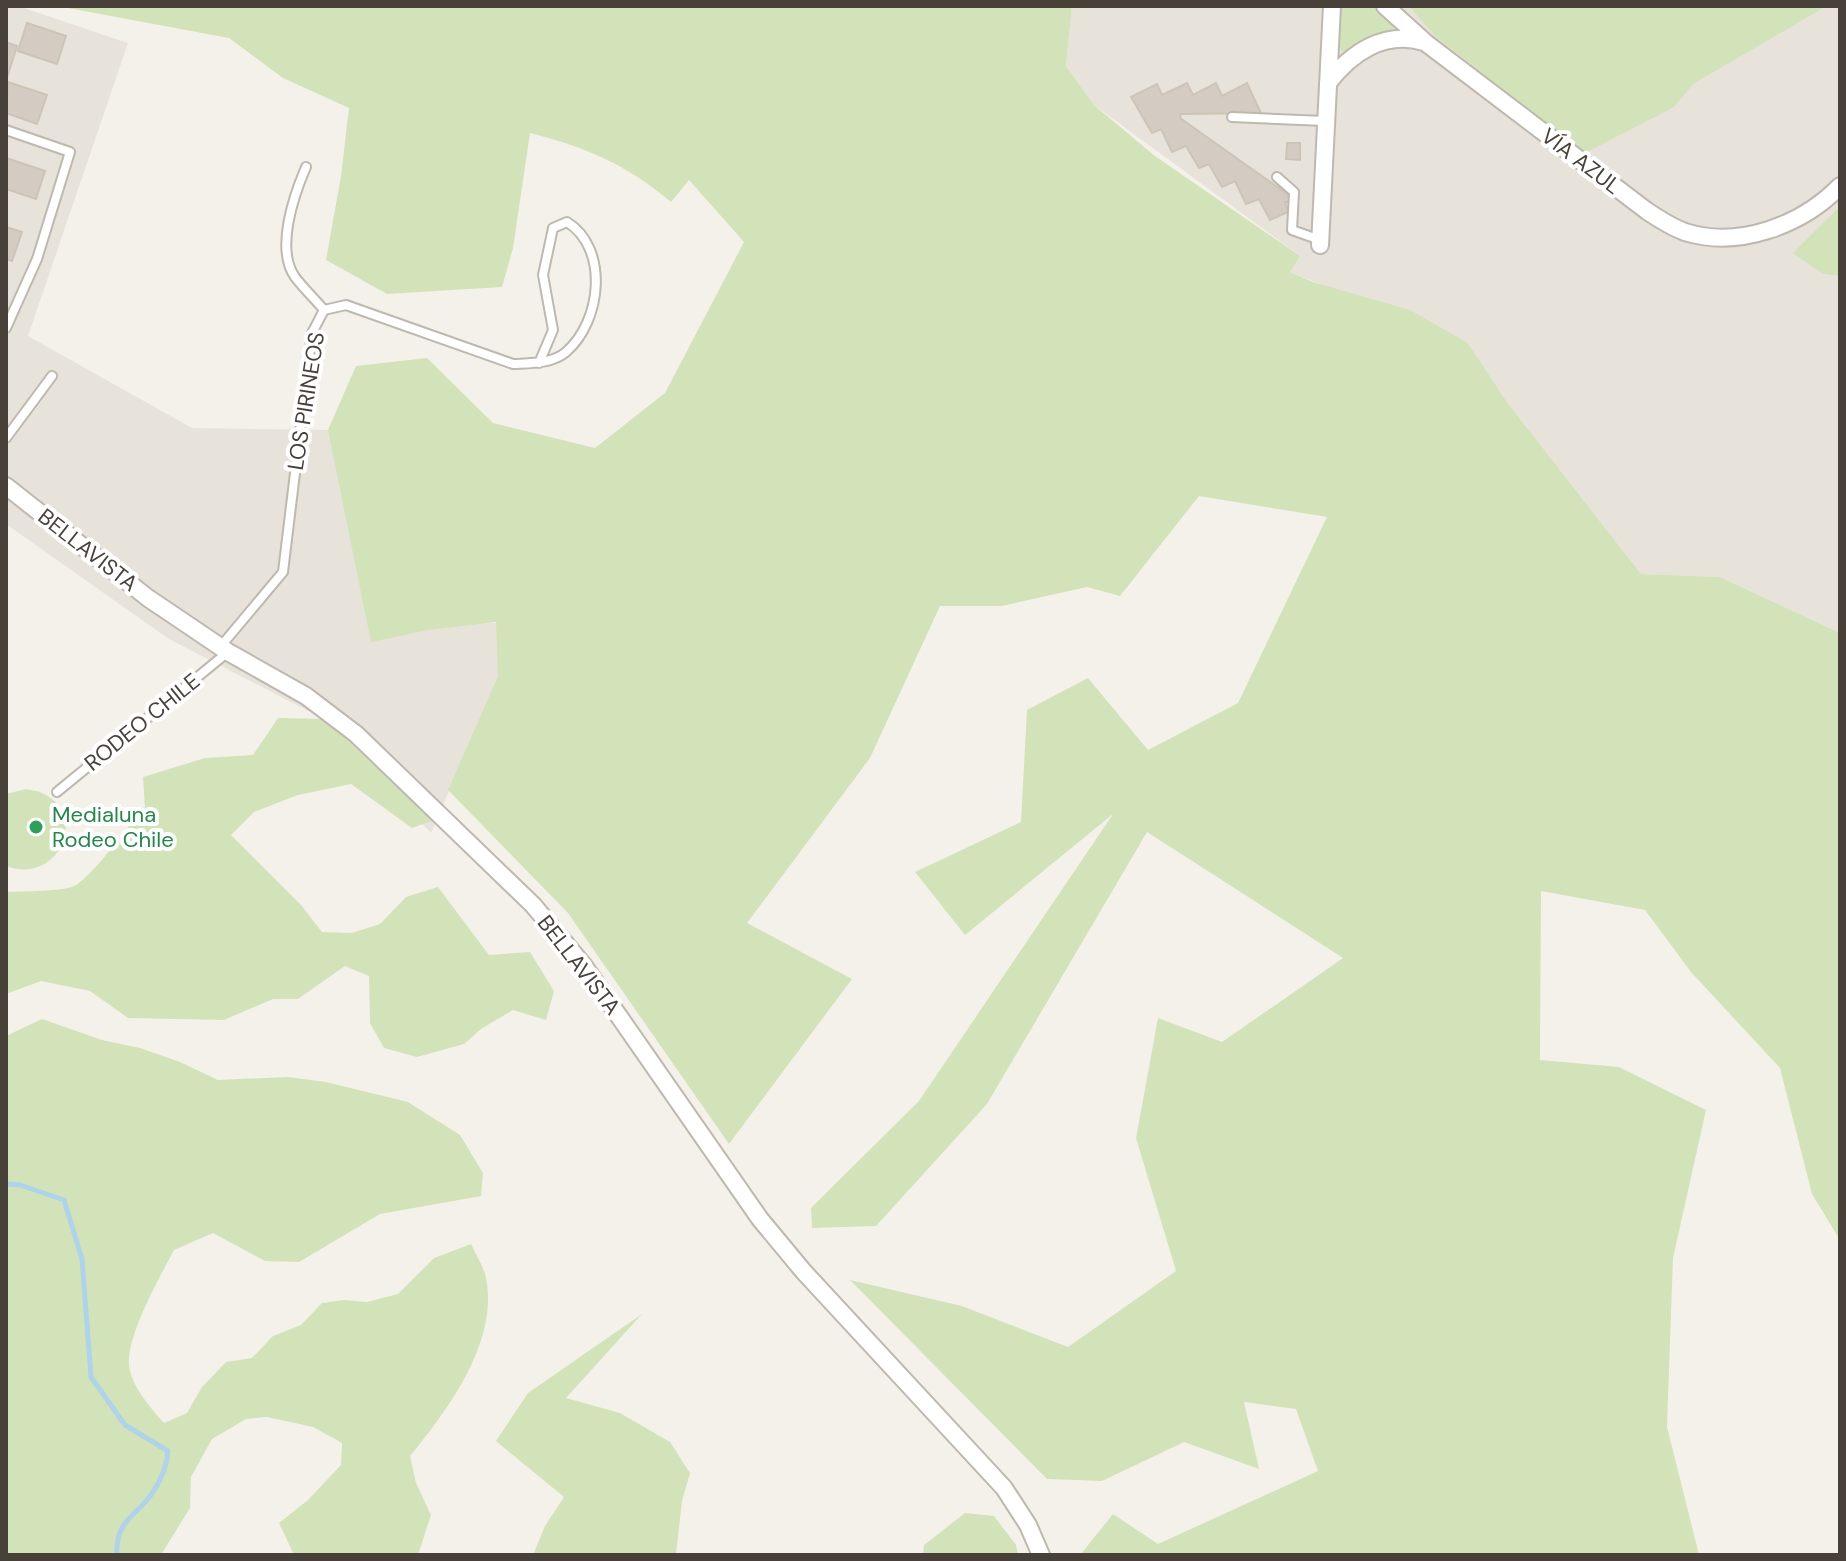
<svg xmlns="http://www.w3.org/2000/svg" width="1846" height="1561" font-family="'DM Sans',sans-serif">
<rect width="100%" height="100%" fill="#f4f1eb"/>
<path fill="#e7e2da" d="M6,6H18L128,43L28,336L192,428L328,430L378,624L507,623L498,676L431,833L324,719L169,639L6,524Z
M1072,6H1840V206L1794,253L1823,274L1840,276V633L1720,577L1641,574L1507,402L1468,343L1290,272L1299,255L1094,105L1066,66Z"/>
<path fill="#d2e3b9" d="M57,6H1072L1066,66L1094,105L1155,156L1300,256L1290,272L1313,282L1410,310L1468,343L1507,402L1641,574L1720,577L1840,633V1240L1812,1194L1780,1068L1691,972L1645,910L1541,891L1540,1060L1619,1067L1706,1110L1673,1258L1667,1427L1699,1555H1080L1113,1514L1158,1544L1318,1471L1296,1409L1244,1402L1259,1469L1184,1442L1102,1481L1047,1479L850,1280L962,1306L1068,1347L1176,1271L1136,1138L1158,1018L1222,1042L1343,958L1147,832L987,1104L876,1226L812,1228L811,1208L919,1101L1113,814L965,935L915,872L1021,822L1027,710L1088,678L1148,750L1238,703L1327,517L1199,496L1120,596L1087,587L1002,606H940L870,758L747,923L852,979L729,1144L568,913L448,790L498,676L496,622L428,630L371,642L328,430L356,366L427,358L493,423L595,448L665,393L744,242L689,180L671,202C627,165 586,147 530,133L513,248L502,287L387,294L326,260L341,176L349,108L283,78L229,38Z
M1342,6H1374L1394,27L1393,30L1342,52L1339,47Z
M1409,6H1825V7L1693,84L1674,107L1585,153L1436,37Z
M1840,206V276L1823,274L1793,253Z
M278,718L324,719L434,820L412,828L351,784L298,795L254,812L231,835L301,905L322,932L352,933L380,924L406,897L438,887L489,955L530,952L554,991L546,1020L513,1010L481,1029L464,1044L417,1057L384,1048L370,1023L369,976L345,966L298,999H273L224,1020L128,1018L90,991L41,981L6,994V892C22,891 64,892 76,885C100,869 122,830 145,809L143,777L205,758L253,755Z
M26,789C31,790 39,791 44,794C89,816 58,886 6,866V794Z
M42,1019L102,1040L140,1048L180,1062L218,1080L288,1077L326,1082L408,1102L460,1135L483,1173L481,1196L380,1214L299,1262L265,1261L213,1233L174,1250C160,1277 127,1334 129,1365C131,1386 151,1408 164,1423L187,1413L202,1387L226,1362L252,1358L273,1336L301,1325L322,1303L343,1300L367,1302L398,1294L434,1258L471,1244C476,1255 484,1267 486,1278C499,1341 448,1410 410,1456L416,1483L431,1515L418,1555H294L279,1523L308,1500L341,1465L342,1443L313,1427L267,1417L246,1419L212,1439L191,1477L190,1508L161,1555H6V1036Z
M642,1314L566,1398L620,1413L670,1442L690,1473L682,1501L676,1554L533,1555L545,1526L564,1497L496,1441L528,1393Z
M965,1513L994,1516L1016,1545L1018,1555H923L924,1545Z"/>
<g fill="none" stroke-linecap="round" stroke-linejoin="round">
<path stroke="#afd3e9" stroke-width="5" d="M6,1184L20,1185L64,1200L82,1259L91,1377L125,1425L168,1451C167,1465 161,1480 153,1492C138,1516 115,1519 117,1555"/>
</g>
<path fill="#d4ccc2" stroke="#cec4b6" stroke-width="2" d="M27,23L66,36L57,64L18,51Z
M6,42L17,46L6,81Z
M8,82L47,95L37,124L6,113Z
M1187,83L1193,95L1216,83L1222,96L1247,83L1261,113L1181,114L1180,118L1290,196L1288,202H1285L1288,212L1270,220L1259,199L1246,204L1235,181L1222,187L1209,164L1199,168L1186,146L1172,152L1161,129L1152,133L1131,97L1157,84L1162,95Z
M1287,143H1300V160L1286,159Z
M6,158L45,171L36,199L6,189Z
M6,227L22,232L12,261L6,259Z"/>
<g fill="none" stroke-linecap="round" stroke-linejoin="round">
<defs>
<path id="service" d="M1232,117L1325,121
M6,130L70,152L37,259L6,328
M306,167C294,195 275,249 295,277C303,288 315,299 324,310
M1277,177L1294,192L1292,230L1320,240
M6,438L52,376
M221,646L283,572L312,333L324,310L346,305L513,364C530,363 552,364 566,352C602,321 609,248 567,222L553,228L543,275L553,330L539,363
M57,792L228,652"/>
<path id="minor" d="M1385,6L1426,43L1647,211C1659,219 1671,227 1685,232C1739,249 1802,225 1840,186
M1328,83C1351,53 1384,30 1424,42
M1320,245L1332,6
M6,486L148,598L228,652L306,696L356,734L533,905L584,966L760,1219L804,1272L1004,1488L1028,1525L1041,1555"/>
</defs>
<use href="#service" stroke="#beb8af" stroke-width="12"/>
<use href="#minor" stroke="#beb8af" stroke-width="20"/>
<use href="#service" stroke="#fff" stroke-width="8"/>
<use href="#minor" stroke="#fff" stroke-width="16"/>
</g>
<circle fill="#2e9e5b" stroke="#fff" stroke-width="3" cx="36" cy="827" r="8"/>
<g text-anchor="middle" dominant-baseline="central" stroke-width="8" stroke-linejoin="round" paint-order="stroke">
<g font-size="22" fill="#47413a" stroke="#fff">
<text transform="translate(1581 161) rotate(37)">VÍA AZUL</text>
<text transform="translate(306 401) rotate(-81)">LOS PIRINEOS</text>
<text transform="translate(88 550) rotate(38)">BELLAVISTA</text>
<text transform="translate(142 722) rotate(-39)">RODEO CHILE</text>
<text transform="translate(579 965) rotate(52)">BELLAVISTA</text>
</g>
<g font-size="22" fill="#27864d" stroke="#fff" text-anchor="start">
<text x="52" y="814">Medialuna<tspan x="52" dy="25">Rodeo Chile</tspan></text>
</g>
</g>
<rect width="1846" height="1561" fill="none" stroke="#47413a" stroke-width="16"/>
</svg>
